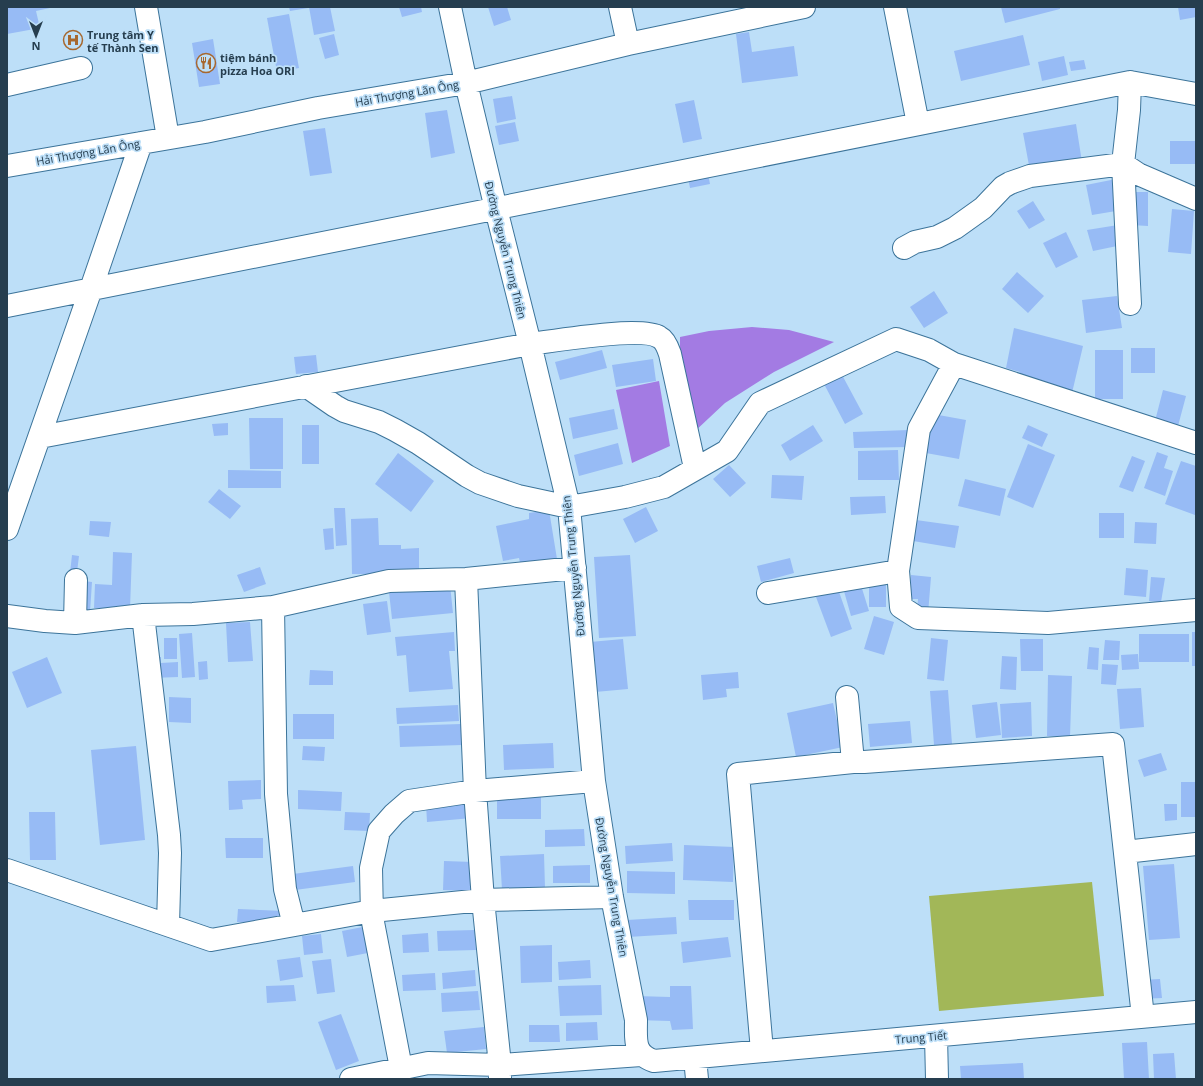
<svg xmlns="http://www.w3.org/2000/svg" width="1203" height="1086" font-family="'Open Sans',sans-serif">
<rect width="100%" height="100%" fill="#bddff8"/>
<path fill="#a2b758" d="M1092,882L1104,996L939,1011L929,896Z"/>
<path fill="#a37be3" d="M752,327L789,330L834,342L774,372L725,403L693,433L680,354V337L709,331Z
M659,381L670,446L632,463L616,390Z"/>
<path fill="#97bbf5" d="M7,7H50V8L36,11L40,28L7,34Z
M289,7H308V8L290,11Z
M309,7H330L335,31L314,35Z
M399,7H421L422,12L402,17Z
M488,7H507L511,20L494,26Z
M1001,7H1060V9L1005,23Z
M1178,7H1196V17L1180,20Z
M289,14L299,68L277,72L267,18Z
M749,32L752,52L794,46L798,76L742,83L736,34Z
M334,34L339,55L325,59L319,38Z
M1023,35L1030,65L961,81L954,51Z
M213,39L220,84L199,87L192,43Z
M1064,56L1068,75L1042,81L1038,62Z
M1084,60L1086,69L1071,71L1069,62Z
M512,96L516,119L497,123L493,99Z
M694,100L702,139L683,143L675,104Z
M447,110L455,153L431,158L425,113Z
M515,122L519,141L499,145L495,126Z
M1076,124L1082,162L1030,171L1023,133Z
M325,128L332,173L310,176L303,131Z
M1170,141H1196V164H1170Z
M708,174L710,184L690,188L688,178Z
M1116,179L1118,193L1113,194L1116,211L1092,215L1086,185Z
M1131,192H1148V226L1131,225Z
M1033,201L1045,220L1029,229L1017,211Z
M1172,209L1194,211L1191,254L1168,252Z
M1118,225L1122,245L1093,251L1087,230Z
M1066,232L1078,257L1056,268L1043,243Z
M1017,272L1044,296L1028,313L1002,289Z
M934,291L948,313L924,328L910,307Z
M1117,296L1122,328L1086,333L1082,300Z
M1014,328L1083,346L1072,393L1018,380L1020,372L1006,368Z
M1131,348H1155V373H1131Z
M602,350L607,368L560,380L555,362Z
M1095,350H1123V399H1095Z
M316,355L318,372L296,374L294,357Z
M653,359L656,381L616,387L612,365Z
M841,373L863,414L845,424L823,382Z
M1163,390L1186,396L1178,426L1155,421Z
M614,409L618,429L573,439L569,418Z
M933,414L966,420L959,459L926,453Z
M249,418H283V469H250Z
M228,423V435L214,436L212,424Z
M302,425H319V464H302Z
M813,425L823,441L790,461L781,445Z
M1028,425L1048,434L1042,447L1022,438Z
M909,430V447L854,448L853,432Z
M618,443L623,464L579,476L574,455Z
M1028,444L1055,455L1033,508L1007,497Z
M898,450L899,480H858V451Z
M1157,452L1168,456L1164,468L1173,471L1165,496L1144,488Z
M398,453L434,481L411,512L375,484Z
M1132,456L1145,461L1133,492L1119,487Z
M1181,461L1196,466V512L1195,515L1165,504Z
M729,465L746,483L730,497L713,479Z
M228,470L281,471V488H228Z
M772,475L804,476L802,500L771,498Z
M965,479L1006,489L1000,516L958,506Z
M219,489L241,506L230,519L208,502Z
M885,496L886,513L851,515L850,497Z
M646,507L658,531L635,543L623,519Z
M334,508H345L347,545L336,546Z
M549,510L557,559L521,567L519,558L503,561L496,526L529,519V513Z
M1099,513H1124V538H1099Z
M378,518L379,545H401V549L419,548V577L379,574H352L351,519Z
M916,520L959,526L955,548L913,541Z
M90,521L111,522L109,537L89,535Z
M1135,522L1157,523L1156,544L1134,543Z
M333,528L334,549L325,550L323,529Z
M113,552L132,553L130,609L94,608L95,584L112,585Z
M72,555L79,556L76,580L92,582L90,612L66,609Z
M630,555L636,636L599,638L594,557Z
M790,558L794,573L761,582L757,566Z
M260,567L266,584L244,592L237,575Z
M1126,568L1148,570L1146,597L1124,595Z
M911,575L931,577L928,614L917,613L918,599H909Z
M869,577H886V607H869Z
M1151,577L1165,578L1161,602L1149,601Z
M859,579L869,611L851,616L842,584Z
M450,585L453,613L392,619L389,592Z
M838,589L852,629L831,637L816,597Z
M387,601L391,632L367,635L363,604Z
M874,616L894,622L884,655L864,649Z
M250,622L253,661L228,662L226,623Z
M454,632L455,651H449L453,689L409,692L406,655L397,656L395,637Z
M1192,632H1196V666H1192Z
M192,633L195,677L182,678L179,634Z
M1139,634H1189V662H1139Z
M164,638H177V659H164Z
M931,638L948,640L944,681L927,679Z
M623,639L628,689L595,692L590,642Z
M1020,639H1043V671H1021Z
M1105,640L1120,641L1119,660H1103Z
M1089,647L1099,648L1098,670L1087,669Z
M1138,654L1139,669L1122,670L1121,655Z
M1002,656L1017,657L1016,690L1000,689Z
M47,657L62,693L27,708L12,672Z
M151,657H161V663L178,662V677L152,678Z
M207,661L208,679L199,680L198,662Z
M1102,664L1118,665L1116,685L1101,684Z
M310,670L333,671V685H309Z
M738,672L739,688L726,689L727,697L703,700L701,675Z
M1048,675L1072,676L1070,737L1047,736Z
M1141,688L1144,727L1120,729L1117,689Z
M948,690L952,744L934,745L930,691Z
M169,697L191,698V723L169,722Z
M997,702L1001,735L976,738L972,705Z
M1031,702L1032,736L1002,738L1000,704Z
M833,703L843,747L796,757L787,713Z
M458,705L459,721L397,724L396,708Z
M293,714H334V739H293Z
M910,721L912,743L870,747L868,724Z
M461,724L462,745L400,747L399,726Z
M553,743L554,768L504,770L503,745Z
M136,746L145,840L100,845L91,750Z
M303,746L325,747L324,761L302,760Z
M1161,753L1167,770L1144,777L1138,760Z
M261,780V799L242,800L243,809L229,810L228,781Z
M1181,782H1196V817H1181Z
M298,790L342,792L341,811L298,809Z
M497,797H541V819H497Z
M470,800L472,818L427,822L426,804Z
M1164,804H1177V820L1165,821Z
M29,812H55L56,860H30Z
M345,812L370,813L369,831L344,830Z
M584,829L585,846L545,847V830Z
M225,838H263V858H226Z
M672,843L673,861L626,864L625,846Z
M684,845L734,847L733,882L683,880Z
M544,854L545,888L502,890L500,856Z
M444,861L473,862L471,891L443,890Z
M1174,864L1180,938L1149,940L1143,866Z
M590,865V883H553V866Z
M353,866L355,882L295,890L293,874Z
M627,871L675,872V894L627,893Z
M688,900H734V920H689Z
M238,909L284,911V924L237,922Z
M676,917L677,934L628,937L627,920Z
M368,926L373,952L347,957L342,931Z
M475,930L476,950L438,951L437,931Z
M428,933L429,952L403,953L402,935Z
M321,934L323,953L304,955L302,936Z
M728,937L731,957L683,963L681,942Z
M552,945V982L521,983L520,946Z
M300,957L303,977L280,981L277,960Z
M331,959L335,992L317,994L312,961Z
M590,960L591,978L559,980L558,962Z
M475,970L476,986L443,989L442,973Z
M435,973L436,990L403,991L402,975Z
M1160,979L1162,998L1141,999L1140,980Z
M294,985L296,1001L267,1003L266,986Z
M601,985L602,1015L560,1016L558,986Z
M670,986H691L693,1029L672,1030L670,1021L636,1020V996L670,997Z
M478,991L480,1010L442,1012L441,993Z
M341,1014L359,1061L336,1070L318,1022Z
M597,1022L598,1040L566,1041V1023Z
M529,1025H559L560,1042H529Z
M484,1027L486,1049L447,1053L444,1031Z
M1147,1042L1149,1079H1124L1122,1043Z
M1174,1053L1176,1079H1154L1153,1054Z
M1023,1063L1024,1079H961L960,1066Z"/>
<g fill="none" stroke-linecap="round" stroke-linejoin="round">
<defs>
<path id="minor" d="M146,7L168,138
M450,7L466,83L496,209L530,344L569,507L594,781L612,897L636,1020C636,1040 633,1054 654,1061L1196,1012
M620,7L628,44
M895,7L918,124
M1130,82L1129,110L1123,164L1130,304
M7,85L81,68
M7,166L205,132L318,108L466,83L628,44L804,7
M904,248L915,242L937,237L955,228L983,208L1003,187L1010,183L1030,176L1123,164L1138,174L1196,199
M7,306L1130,82L1196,94
M954,364L919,429L898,571L901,607L918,618L1048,623L1196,610
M306,386L335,406L344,411L379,422L395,430L418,443L467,476L480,483L518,496L569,507L625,497L664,487L727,451L760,403L896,339L929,350L954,364L1196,443
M40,437L530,344C554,341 641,326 659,337C665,340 668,348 670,354L695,468
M7,529L91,289L141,143
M466,579L475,791L483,900L500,1065V1079
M768,593L898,571
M273,607L276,794L285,889L294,925
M143,615L169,835L170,853L168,925
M7,616L45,621L75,623L76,580
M75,623L143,615L193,614L273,607L389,581L466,579L575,568
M847,697L853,762
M1125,852L1196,844
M7,870L211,940L372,911L483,900L612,897
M936,1036L937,1079
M762,1051L738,774L853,762H864L1113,744L1143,1017
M695,1058L697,1079
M401,1068L372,917L371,868L379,831L394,814L409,801L475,791L594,781
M351,1079L428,1063L500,1065L641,1055"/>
</defs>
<use href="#minor" stroke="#3c749a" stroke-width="24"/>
<use href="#minor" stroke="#fff" stroke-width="22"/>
</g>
<defs>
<symbol id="hospital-ring" viewBox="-11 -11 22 22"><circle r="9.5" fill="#bddff8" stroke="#a7682f" stroke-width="1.5"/><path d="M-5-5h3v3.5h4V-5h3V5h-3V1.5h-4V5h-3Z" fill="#a7682f"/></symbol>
<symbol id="restaurant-ring" viewBox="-11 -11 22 22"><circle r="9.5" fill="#bddff8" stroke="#a7682f" stroke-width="1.5"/><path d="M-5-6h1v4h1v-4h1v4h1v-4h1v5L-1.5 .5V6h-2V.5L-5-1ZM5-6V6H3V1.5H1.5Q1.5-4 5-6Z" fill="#a7682f"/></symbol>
</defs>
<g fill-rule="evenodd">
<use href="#hospital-ring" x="62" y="29" width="22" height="22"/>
<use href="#restaurant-ring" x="195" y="52" width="22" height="22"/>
</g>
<g text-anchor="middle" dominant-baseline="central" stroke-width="3.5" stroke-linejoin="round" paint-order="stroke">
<g font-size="11" font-weight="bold" fill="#263e4f" stroke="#bddff8" text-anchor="start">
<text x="87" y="34">Trung tâm Y<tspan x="87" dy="13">tế Thành Sen</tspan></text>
<text x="220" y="57">tiệm bánh<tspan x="220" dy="13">pizza Hoa ORI</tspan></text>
</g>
<g font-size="11" fill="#263e4f" stroke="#bddff8">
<text transform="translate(407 93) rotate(-10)">Hải Thượng Lãn Ông</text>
<text transform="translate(88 152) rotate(-10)">Hải Thượng Lãn Ông</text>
<text transform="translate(506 250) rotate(76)">Đường Nguyễn Trung Thiên</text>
<text transform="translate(573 566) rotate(-96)">Đường Nguyễn Trung Thiên</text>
<text transform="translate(612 887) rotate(80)">Đường Nguyễn Trung Thiên</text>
<text transform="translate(921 1037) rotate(-5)">Trung Tiết</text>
</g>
</g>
<rect width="1203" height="1086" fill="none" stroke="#263e4f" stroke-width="16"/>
<g transform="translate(36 36) rotate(180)" stroke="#bddff8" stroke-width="3" paint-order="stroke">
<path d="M0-3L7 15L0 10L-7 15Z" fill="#263e4f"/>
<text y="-6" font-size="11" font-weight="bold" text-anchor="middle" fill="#263e4f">N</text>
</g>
</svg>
